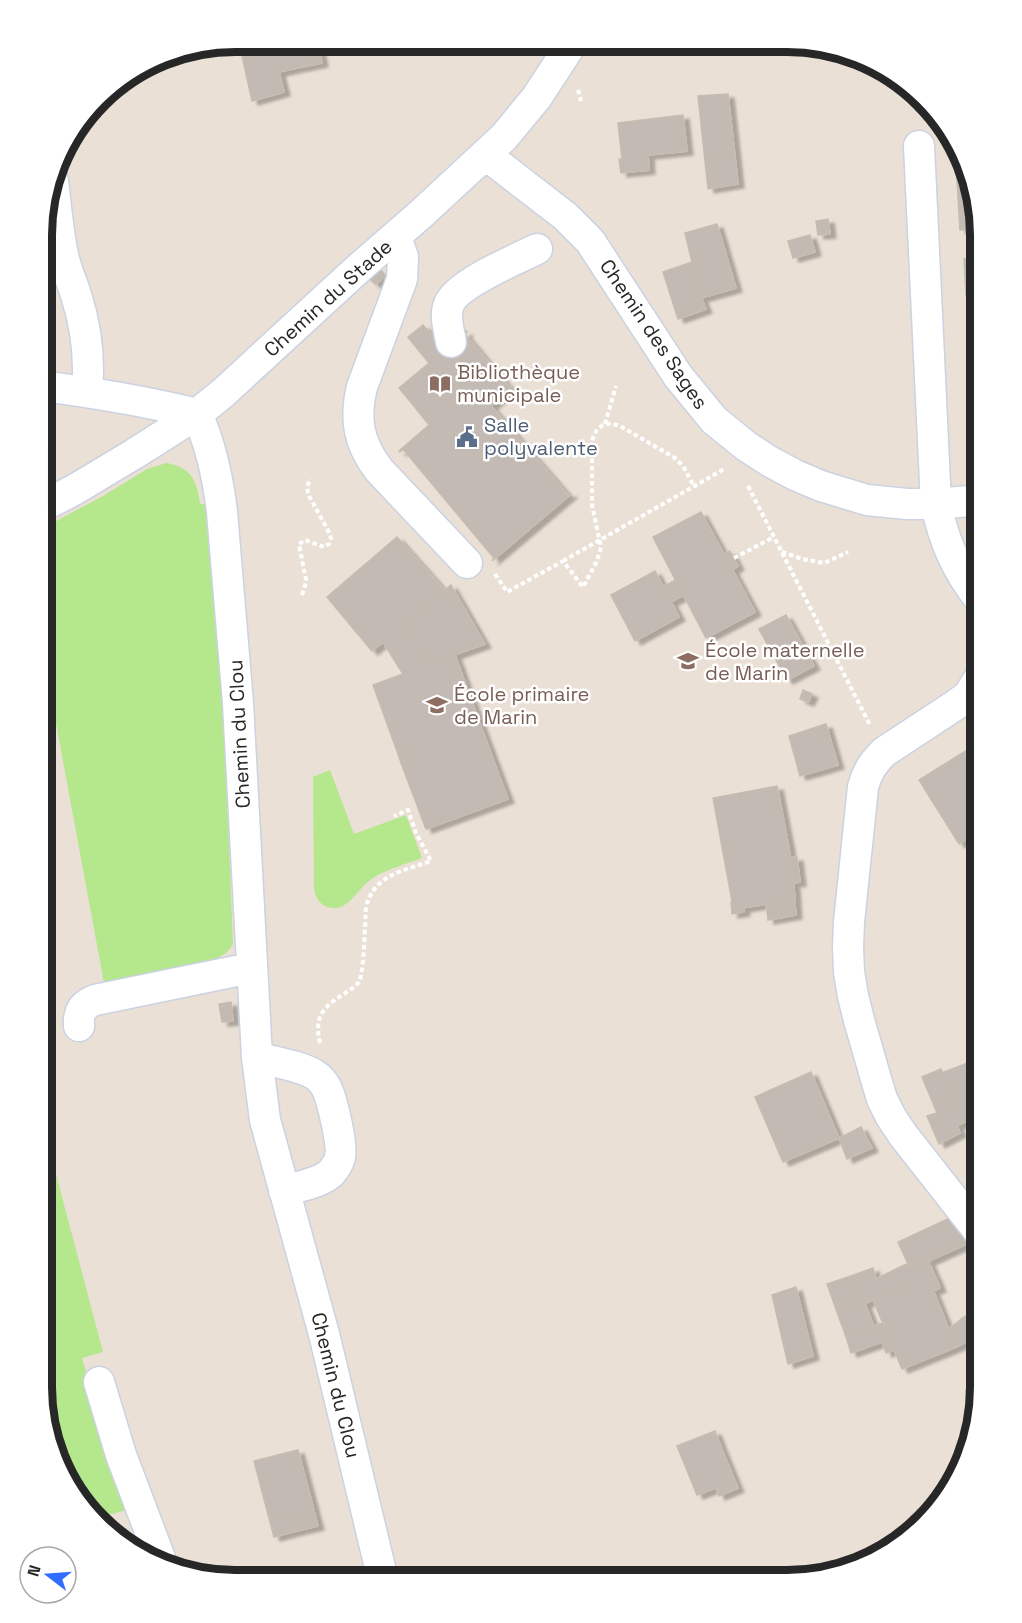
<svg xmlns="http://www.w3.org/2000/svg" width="1022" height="1623" font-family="'Space Grotesk',sans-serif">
<defs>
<filter id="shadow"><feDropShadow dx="6" dy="4" stdDeviation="1.5" flood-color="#0004"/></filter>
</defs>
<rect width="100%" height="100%" fill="#ebe0d6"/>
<path fill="#b5e78d" d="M166,463C191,467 197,480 200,504H208L224,720L233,944C228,953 222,956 213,960L104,983L43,653V528L103,496L147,469Z
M330,770L354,834L406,815L422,858C406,864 387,869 373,878C358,887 348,914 328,907C319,904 316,898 314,889L313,777Z
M42,1121L103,1352L82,1358L111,1454L131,1509L100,1517L57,1461L42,1387Z"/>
<path fill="#c2bab3" stroke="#c6bcb0" stroke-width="1.5" filter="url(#shadow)" d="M239,42H312L316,59L301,62L302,67L279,72L284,92L252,101Z
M312,42H318L322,63L302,67L301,62L316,59Z
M628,43H649L647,50Z
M728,94L738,184L708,189L698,96Z
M683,115L687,151L648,155L649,170L621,173L619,159H622L618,123Z
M966,163L971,188L972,215H976L979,229L960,230L956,164Z
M971,188L976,215H972Z
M828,219L830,234L818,235L816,221Z
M717,224L736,288L701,298L700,295L697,296L690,279L699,276L695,261L692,262L685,233Z
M810,235L815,252L793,258L788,241Z
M980,258V294L966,295L964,259Z
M695,261L699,276L690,279L697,296L700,295L706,309L678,319L663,272Z
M381,270L386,276L375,284L370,279Z
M423,325L444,350L466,331L467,332L465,334L510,388L512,386L513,387L491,406L568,495L570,493L571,494L492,561L494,558L403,449L400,452L399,451L429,425L414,406L429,393L422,384L430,377L423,368L429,363L408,337Z
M423,368L430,377L422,384L429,393L414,406L399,388Z
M701,512L725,556L718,560L724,571L731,567L755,612L706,638L653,537Z
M397,537L444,590L404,624L428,664L455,655L479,721L475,722L480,734L483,732L508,799L426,829L401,763L410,759L406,748L397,751L373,685L403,674L383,642L372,651L327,597Z
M730,551L738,566L732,570L731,567L724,571L718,560L725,556L723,554Z
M655,571L679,617L635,641L611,595Z
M675,580L684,595L671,602L663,587Z
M451,585L485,644L428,664L404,624Z
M786,615L814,666L787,680L759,629Z
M803,690L812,694L808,702L800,699Z
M479,721L483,732L480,734L475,722Z
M826,724L838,765L800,776L789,736Z
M980,742V830L959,844L919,780Z
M406,748L410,759L401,763L397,751Z
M777,786L789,848L784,849L786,857L790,856L791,858L795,899L743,908L744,912L732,914L731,902L732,901L713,798Z
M789,848L790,856L786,857L784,849Z
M797,857L800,882L793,883L791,858Z
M795,899V905L767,910L766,904Z
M795,905L796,915L768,920L767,910Z
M231,1002L233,1021L222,1022L219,1004Z
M980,1058V1116L962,1123L942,1073Z
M941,1069L962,1123L957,1126L960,1133L939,1144L927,1116L937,1113L922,1077Z
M811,1072L839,1138L783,1162L755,1097Z
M861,1127L872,1148L847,1159L839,1138Z
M954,1216L967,1239L909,1266L898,1242Z
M967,1239L969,1243L929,1261L927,1257Z
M927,1257L933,1272L927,1275L921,1260Z
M921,1260L956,1347L902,1369L873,1300L902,1289L894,1270L907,1264L909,1266Z
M873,1268L876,1279L894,1270L902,1289L858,1306L848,1277Z
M933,1272L936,1278L929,1281L927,1275Z
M848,1277L858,1306L865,1304L874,1327L846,1337L827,1284Z
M936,1278L940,1288L933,1291L929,1281Z
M796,1287L813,1356L788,1364L772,1295Z
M980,1302V1318L973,1305Z
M976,1311L980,1318V1335L956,1347L949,1329L964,1317Z
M882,1323L894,1350L886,1353L882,1342L851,1353L846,1337Z
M980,1386V1400L978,1410L973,1411L966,1391Z
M715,1431L723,1452L720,1453L731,1482L697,1495L677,1446Z
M298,1450L318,1526L296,1531L291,1512L269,1518L254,1461Z
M723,1452L738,1488L719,1496L716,1488L731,1482L720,1453Z
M291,1512L296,1531L274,1537L269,1518Z"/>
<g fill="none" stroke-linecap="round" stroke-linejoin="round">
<defs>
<path id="minor" d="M919,146L936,504C944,542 956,569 980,600
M486,155L565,216L590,241L678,376L714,420L746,446L769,461L795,475L821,486L867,500L907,504H936L980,500
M53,181C56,206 58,231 63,255C66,269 72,282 76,295C86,326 90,360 87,392
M396,237L403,257L402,279L362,387C354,420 359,444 379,470L467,563
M451,342C449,330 444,316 449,304C458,283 517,259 537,249
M43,386C95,393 146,401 197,414
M197,414C211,445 218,478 222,512L238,703L257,1057L265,1120L324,1334L383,1580
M43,506L74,490L134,454L197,414L223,393L360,267L421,214L504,137L537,97L572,43
M79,1026C78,1013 82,1005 95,1000L236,971L252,970
M257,1057C272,1062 302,1066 315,1075C320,1078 324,1083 327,1089C332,1100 343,1145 340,1157C339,1163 335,1168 331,1173C319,1184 298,1186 284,1191
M980,1233L903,1135L891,1117L882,1099L876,1079L859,1020L853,996L849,972L848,947L849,922L863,787C867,772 873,763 884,752L957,704L968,696L980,677
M99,1382L121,1455L160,1558"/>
</defs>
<use href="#minor" stroke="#cbd2e2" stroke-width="33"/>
<path stroke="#fff" stroke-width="4" stroke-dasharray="4.5 3" stroke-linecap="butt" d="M578,90L581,101
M605,424L616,386
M748,486L870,725
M782,552L802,559L824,563L848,552
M734,558L774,537
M563,561L726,468
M495,574L507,592L563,561L583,587L597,561L601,547L592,505V442C595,427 605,420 620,426L675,458L683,466L694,486
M302,595L305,586L306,580L299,544L305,540L324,547L329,544L331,539L330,534L308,494L307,486L311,479
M320,1043C314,1018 322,1007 344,994C349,990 355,987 359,982C364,974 365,921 366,908C373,875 403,871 431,861L416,833L408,810L394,816"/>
<use href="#minor" stroke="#fff" stroke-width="30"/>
</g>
<defs>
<symbol id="library-bare" viewBox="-9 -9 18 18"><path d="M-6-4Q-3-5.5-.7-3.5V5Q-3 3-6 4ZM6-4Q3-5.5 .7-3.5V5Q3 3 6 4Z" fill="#8d6e63" stroke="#fff" stroke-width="2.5" paint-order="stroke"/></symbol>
<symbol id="civic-bare" viewBox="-9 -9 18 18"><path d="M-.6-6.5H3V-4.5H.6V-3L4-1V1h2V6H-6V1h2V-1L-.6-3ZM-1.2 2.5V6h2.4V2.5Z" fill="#5c6f8a" stroke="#fff" stroke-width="2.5" paint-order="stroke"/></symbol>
<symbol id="school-bare" viewBox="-9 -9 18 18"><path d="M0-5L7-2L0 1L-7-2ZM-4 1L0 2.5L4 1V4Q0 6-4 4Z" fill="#8d6e63" stroke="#fff" stroke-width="2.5" paint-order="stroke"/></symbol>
</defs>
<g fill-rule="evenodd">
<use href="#library-bare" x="425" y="369" width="30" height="30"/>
<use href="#civic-bare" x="452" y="422" width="30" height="30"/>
<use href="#school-bare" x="673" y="646" width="30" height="30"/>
<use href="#school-bare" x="422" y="690" width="30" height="30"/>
</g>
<g text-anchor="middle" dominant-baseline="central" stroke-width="5" stroke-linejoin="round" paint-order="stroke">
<g font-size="20" fill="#272727" stroke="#fff">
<text transform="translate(328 298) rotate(-42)">Chemin du Stade</text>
<text transform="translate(654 334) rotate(56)">Chemin des Sages</text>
<text transform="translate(239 734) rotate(-93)">Chemin du Clou</text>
<text transform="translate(336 1385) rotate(76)">Chemin du Clou</text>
</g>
<g font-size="20" fill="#785e54" stroke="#fff" text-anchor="start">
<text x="457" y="372">Bibliothèque<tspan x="457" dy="23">municipale</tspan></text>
<text x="705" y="650">École maternelle<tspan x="705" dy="23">de Marin</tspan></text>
<text x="454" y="694">École primaire<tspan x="454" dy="23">de Marin</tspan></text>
</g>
<g font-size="20" fill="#4e5e75" stroke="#fff" text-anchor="start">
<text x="484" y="425">Salle<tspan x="484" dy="23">polyvalente</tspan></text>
</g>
</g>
<path d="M0 0H1022V1623H0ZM235 52H787A183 183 0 0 1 970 235V1387A183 183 0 0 1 787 1570H235A183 183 0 0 1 52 1387V235A183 183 0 0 1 235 52Z" fill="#fff" fill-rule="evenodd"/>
<path fill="none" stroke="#272727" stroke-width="8" d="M235 52H787A183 183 0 0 1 970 235V1387A183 183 0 0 1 787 1570H235A183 183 0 0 1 52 1387V235A183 183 0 0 1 235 52Z"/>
<g transform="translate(48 1575) rotate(287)"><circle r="28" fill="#ffffff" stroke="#a9a9a9" stroke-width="1.5"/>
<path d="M0-4.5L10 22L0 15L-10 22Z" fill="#2f6cff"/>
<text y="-9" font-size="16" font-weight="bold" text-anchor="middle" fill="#272727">N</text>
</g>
</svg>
